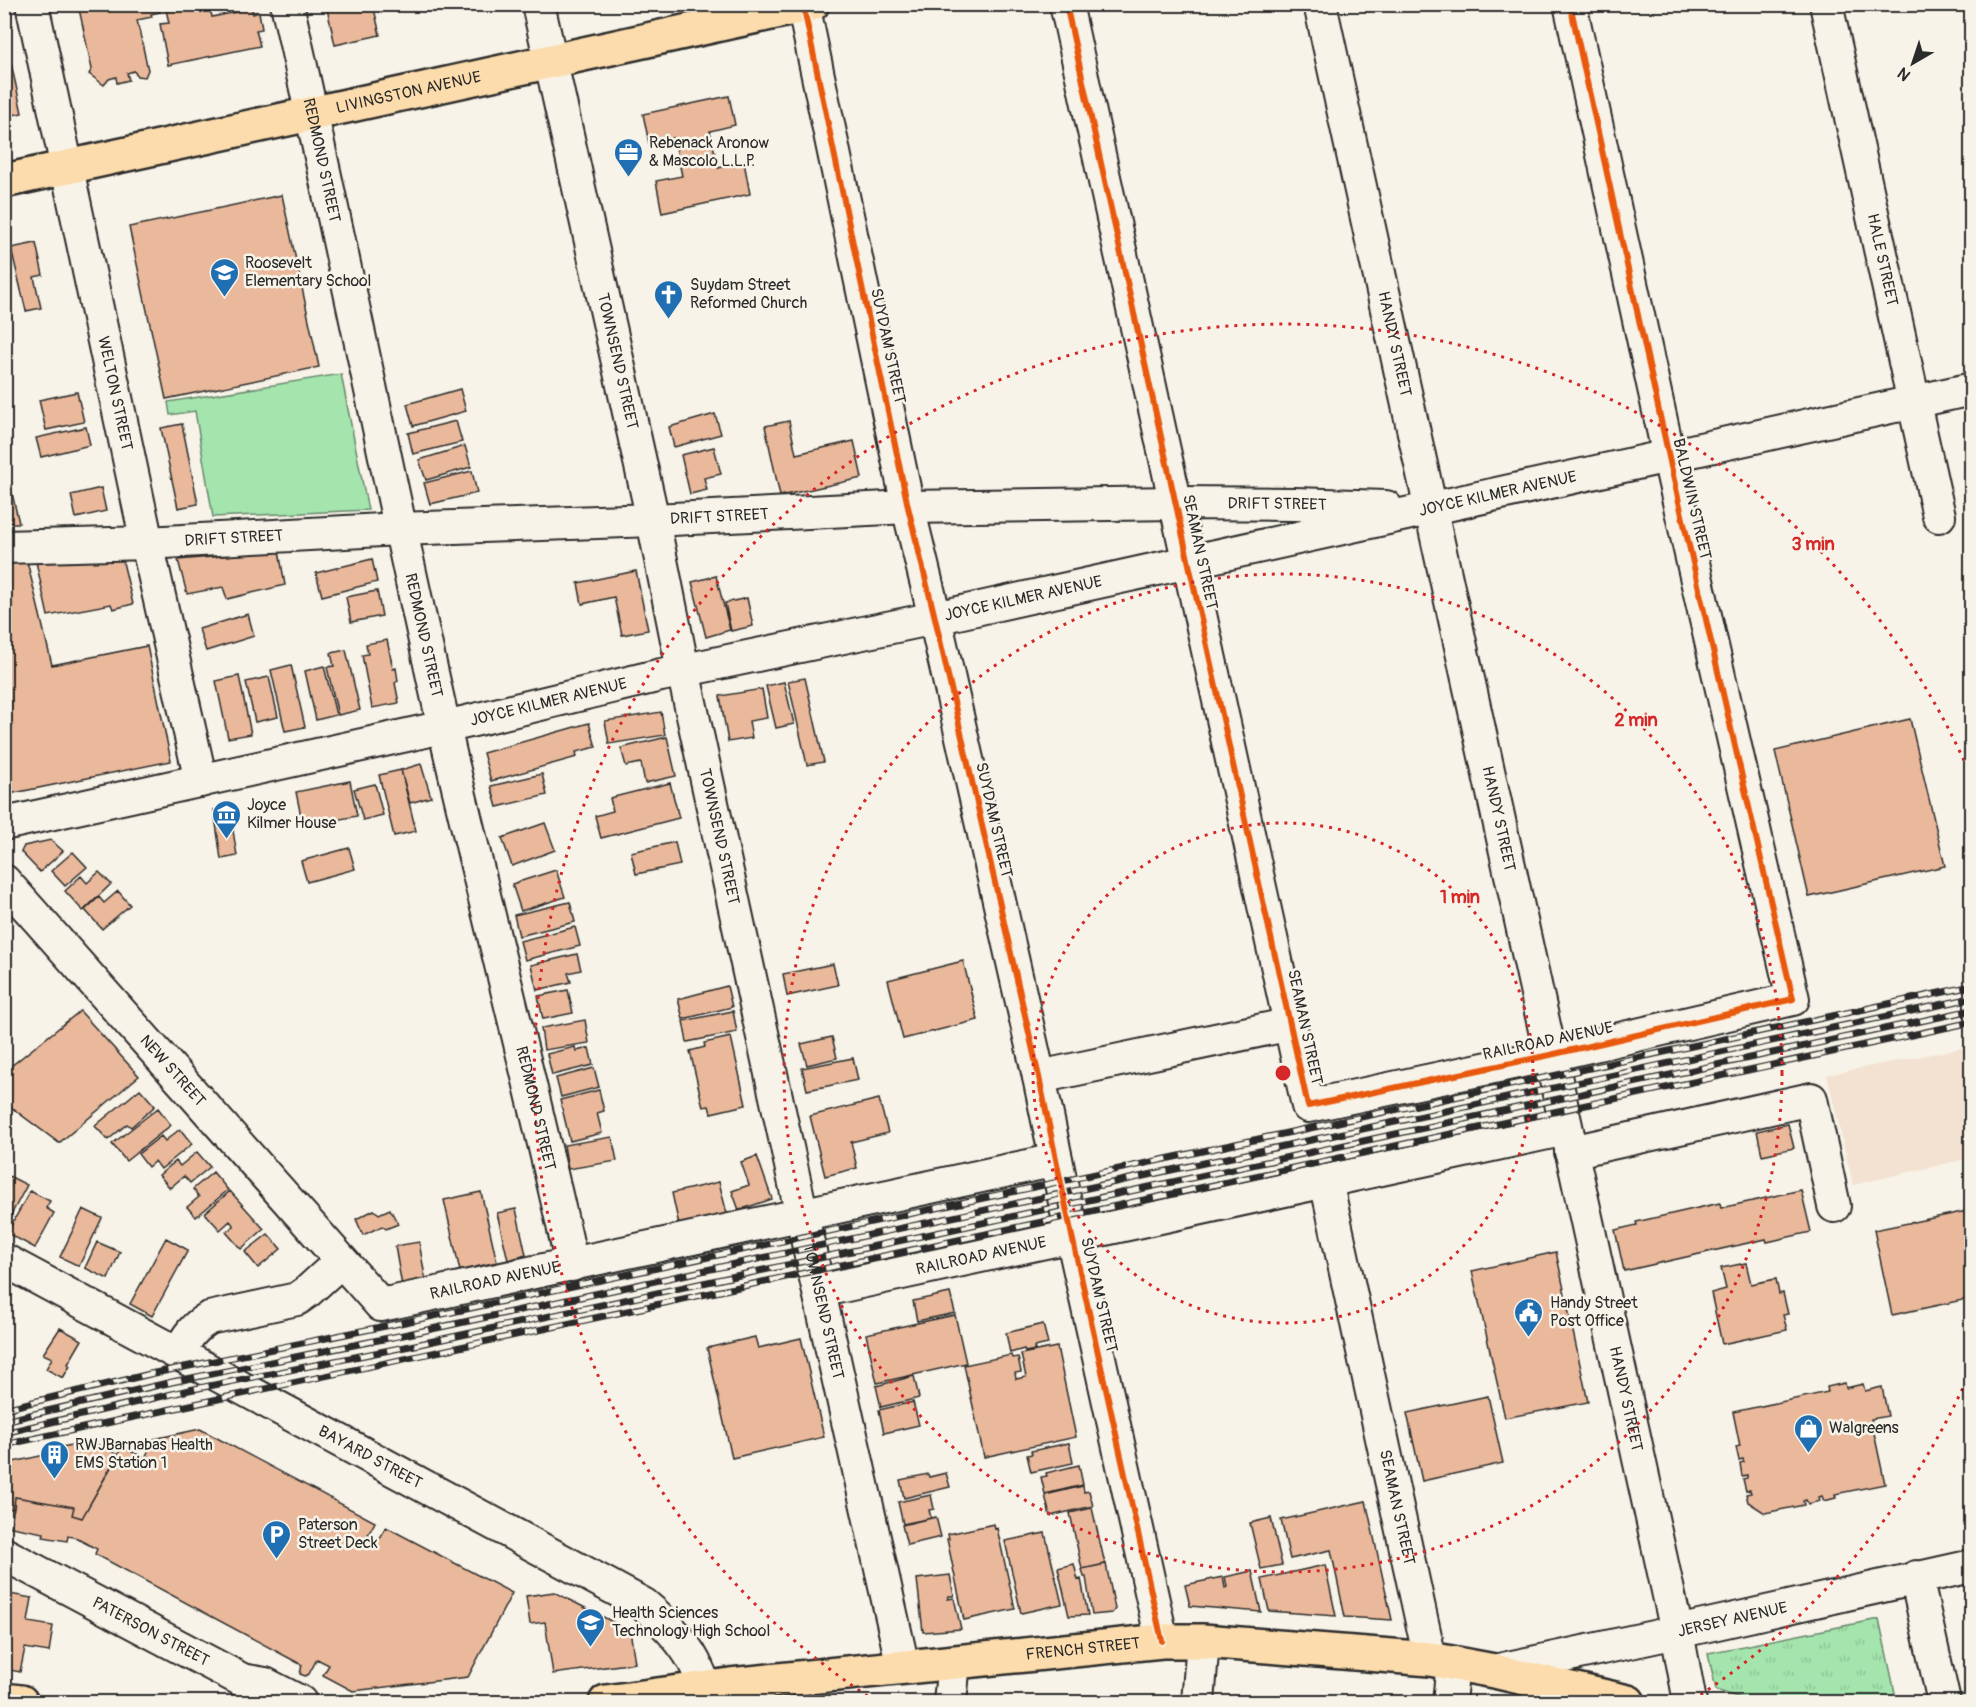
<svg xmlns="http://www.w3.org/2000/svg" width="1976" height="1707" font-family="Pangolin,sans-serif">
<defs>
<pattern id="park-tufts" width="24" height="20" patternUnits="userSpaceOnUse" patternTransform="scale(1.5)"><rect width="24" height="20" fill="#a4e4ad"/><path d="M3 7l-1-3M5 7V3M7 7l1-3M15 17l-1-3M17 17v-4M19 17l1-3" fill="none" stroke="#8dc495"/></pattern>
</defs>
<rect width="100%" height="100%" fill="#f7f3e8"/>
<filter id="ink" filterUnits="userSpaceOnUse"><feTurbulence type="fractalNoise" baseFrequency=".0167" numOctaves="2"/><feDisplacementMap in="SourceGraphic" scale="12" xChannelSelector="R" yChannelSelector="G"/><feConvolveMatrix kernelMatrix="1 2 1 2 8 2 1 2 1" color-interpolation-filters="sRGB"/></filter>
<g filter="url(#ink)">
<path fill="#f3e2d1" d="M1971,1046V1158L1853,1185L1827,1075Z"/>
<path fill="url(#park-tufts)" stroke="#68886c" stroke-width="1.5" d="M1879,1619L1897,1702H1752L1716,1690L1708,1653Z"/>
<path fill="#a4e4ad" stroke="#68886c" stroke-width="1.5" d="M341,374L368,510L213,517L195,411L170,415L168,402Z"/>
<path fill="#eab99b" stroke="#2b2b2b" stroke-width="1.5" d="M78,4H158L160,12L151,14L152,17L137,20L148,70L145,77L137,76L134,71L127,73L129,80L117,83L116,77L109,79L104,85L89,74L92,69Z
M209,4L212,17L237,12L236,4H251L253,14L259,12L262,29L256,30L260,46L168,65L160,24L169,23L165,5Z
M326,4H373L380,35L335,45Z
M9,54L22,113L4,117V55Z
M729,96L735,125L710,131L718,168L744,162L750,194L662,213L656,181L682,176L674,138L649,143L643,114Z
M282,195L319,367L166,399L129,227Z
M36,243L43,275L34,277L41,308L26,311L11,248Z
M460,389L466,411L413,426L407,404Z
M77,392L84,422L46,430L39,400Z
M715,414L721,434L674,447L669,427Z
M456,421L462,442L413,454L408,433Z
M789,421L796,454L854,441L862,478L780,496L765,426Z
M182,424L198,504L178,508L161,428Z
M86,427L90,445L41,457L36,438Z
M465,446L471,467L426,480L419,460Z
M714,447L721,474L704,478L707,490L690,494L681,455Z
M4,459L19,523H4Z
M472,471L477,493L430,504L424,483Z
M101,488L106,511L76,518L71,495Z
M279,551L285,585L227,599L223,587L187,594L178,560Z
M122,558L133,604L113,609L111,604L48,616L36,562Z
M372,559L377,582L322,596L316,573Z
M27,561L52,665L147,646L171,761L4,795V565Z
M636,571L648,630L622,635L614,597L582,604L578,583Z
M716,576L730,630L706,637L692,582Z
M377,591L382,616L351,622L346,597Z
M747,598L753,626L731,631L725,603Z
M248,614L254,636L206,651L199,629Z
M387,640L393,669L396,668L398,681L395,683L399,703L372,708L362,655L368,654L366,644Z
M346,650L360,710L338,715L327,667L334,666L331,653Z
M291,665L305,727L285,731L271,670Z
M324,666L336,715L316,720L305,671Z
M239,676L251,734L228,738L216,681Z
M269,677L278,717L255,722L246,682Z
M805,678L824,762L807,765L788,681Z
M784,682L794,724L776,728L766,686Z
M762,689L767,718L749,721L752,738L728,742L720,696Z
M661,712L665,735L609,744L605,721Z
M1910,719L1945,866L1809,897L1775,751Z
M589,723L596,747L576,752L577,757L491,781L483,753Z
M667,737L676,776L645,783L641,763L626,766L621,748Z
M421,764L431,797L410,803L401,770Z
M401,770L416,831L394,836L379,775Z
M542,774L547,795L497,807L491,786Z
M350,781L357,816L303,826L296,792Z
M670,783L679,818L601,838L595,816L613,811L610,798Z
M375,784L383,815L363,820L354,789Z
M233,807L235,823L232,824L237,856L221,859L214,810Z
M545,823L555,850L512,866L502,838Z
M51,840L63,851L40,872L21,852L24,846Z
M675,842L680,865L636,874L631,852Z
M349,848L355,869L307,882L301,861Z
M73,852L87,867L65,886L51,871Z
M556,870L565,897L521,911L512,884Z
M99,872L111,884L83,911L65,891L81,876L87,883Z
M118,891L130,905L102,929L85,910L99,897L104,903Z
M570,902L575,922L519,936L514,915Z
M575,927L580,946L525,960L520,941Z
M577,954L581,970L568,973L571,982L537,990L531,965Z
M963,961L978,1020L903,1039L888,980Z
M833,964L838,985L787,996L783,974Z
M727,986L732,1007L683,1019L678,999Z
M568,990L573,1013L543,1019L538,996Z
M80,1011L139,1076L59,1143L4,1102V1059L11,1066Z
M733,1011L737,1032L687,1042L683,1021Z
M585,1020L589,1043L544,1050L541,1028Z
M731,1037L746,1105L711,1113L709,1106L703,1107L690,1051L705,1047L704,1043Z
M832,1037L837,1058L807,1065L801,1044Z
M575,1047L576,1051L589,1048L593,1065L552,1075L547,1054Z
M853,1058L858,1080L807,1090L802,1068Z
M594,1068L599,1087L561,1097L556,1078Z
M140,1089L155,1106L131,1127L127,1124L108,1140L95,1126Z
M599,1090L604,1111L597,1113L602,1133L570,1141L560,1100Z
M879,1099L888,1133L851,1142L857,1168L825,1176L810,1116Z
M158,1108L171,1125L126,1161L112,1144Z
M1788,1124L1794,1148L1762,1155L1757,1131Z
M180,1129L192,1144L161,1169L155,1161L148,1167L138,1154L161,1136L165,1141Z
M612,1137L617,1161L568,1169L564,1145Z
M197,1152L210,1167L190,1183L184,1176L170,1188L159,1175L176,1161L180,1166Z
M757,1156L772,1199L739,1210L732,1191L749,1185L741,1162Z
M213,1172L228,1190L196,1217L187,1207L199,1197L193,1189Z
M7,1175L27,1185L4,1228V1180Z
M719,1182L727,1214L679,1225L672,1193Z
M1801,1190L1811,1232L1767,1242L1766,1239L1624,1271L1615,1230L1637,1225L1636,1222L1720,1203L1721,1208Z
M30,1191L50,1201L46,1208L54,1213L35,1248L7,1233Z
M230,1191L264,1229L241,1249L226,1232L234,1226L230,1221L220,1230L205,1213Z
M481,1192L497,1262L460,1271L444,1200Z
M83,1209L102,1218L79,1266L60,1257Z
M390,1209L398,1224L386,1229L382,1226L363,1235L356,1219L374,1210L379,1214Z
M516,1209L526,1255L508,1260L497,1213Z
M1972,1210V1298L1892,1315L1874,1230Z
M268,1234L281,1249L258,1268L245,1252Z
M166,1238L188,1250L152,1316L130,1304Z
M97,1242L120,1252L108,1279L85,1268Z
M419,1242L426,1282L402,1286L395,1246Z
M1556,1252L1588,1402L1505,1418L1472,1271Z
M1746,1263L1751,1284L1776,1279L1779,1294L1783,1293L1788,1314L1783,1315L1787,1330L1722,1344L1711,1293L1726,1289L1721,1268Z
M4,1290L12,1294L4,1308Z
M950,1293L955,1313L917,1321L913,1301Z
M955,1315L966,1363L877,1383L866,1334Z
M1043,1324L1048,1344L1034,1347L1035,1350L1025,1352L1024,1349L1010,1353L1006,1333Z
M60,1328L82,1340L68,1364L70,1366L63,1378L46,1369L52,1358L43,1354Z
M755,1337L758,1348L801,1338L824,1437L732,1458L707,1348Z
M1057,1347L1076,1437L984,1457L964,1365L1011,1355L1012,1358L1018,1357L1021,1372L1015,1373L1016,1379L1026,1377L1021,1354Z
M914,1376L919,1398L881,1407L876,1386Z
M1845,1383L1846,1388L1863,1384L1865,1391L1882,1387L1888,1416L1871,1419L1885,1484L1835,1494L1836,1498L1824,1501L1822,1496L1819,1497L1820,1501L1808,1504L1806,1500L1803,1501L1804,1505L1765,1513L1748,1502L1746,1494L1751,1493L1750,1490L1746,1491L1743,1479L1747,1478V1475L1742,1476L1740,1463L1744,1462L1743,1459L1739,1460L1736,1447L1740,1446L1733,1412L1828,1392L1827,1387Z
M1488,1396L1503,1463L1422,1481L1407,1413Z
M913,1402L919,1425L884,1433L879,1410Z
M200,1429L375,1522L368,1535L379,1540L386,1527L512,1593L468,1677L353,1691L323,1675L329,1665L317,1659L309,1674L305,1676L300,1674L302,1665L95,1554L97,1549L74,1537L68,1536L67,1541L43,1537L44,1533L11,1527L15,1497L74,1507L72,1515L82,1518L122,1447L145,1458L154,1439Z
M95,1440L96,1444L118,1455L82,1518L72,1515L74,1507L15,1497L14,1509L4,1508V1464L58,1452L57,1448Z
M1069,1443L1073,1463L1031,1472L1027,1455L1032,1454L1031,1451Z
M1079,1465L1083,1485L1045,1494L1041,1477L1047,1476L1046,1473Z
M946,1473L950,1487L904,1498L900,1480L928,1474L929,1477Z
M1083,1486L1084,1492L1089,1491L1093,1506L1050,1516L1045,1495Z
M931,1495L934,1509L929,1510L931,1518L903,1524L898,1502Z
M1366,1501L1392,1620L1345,1617L1331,1550L1290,1559L1281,1520Z
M1092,1508L1105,1564L1082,1569L1070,1513Z
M936,1517L941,1537L907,1545L902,1525Z
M1271,1518L1282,1565L1261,1569L1250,1523Z
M994,1524L995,1529L997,1528L1015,1609L964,1620L947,1539H949L948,1534Z
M1045,1533L1062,1604L1021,1613L1005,1541Z
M1074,1564L1078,1580L1081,1579L1088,1615L1069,1616L1058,1568Z
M1106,1564L1115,1609L1112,1613L1092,1615L1086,1577H1084L1082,1569Z
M1325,1565L1336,1616L1269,1611L1262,1579Z
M1252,1571L1261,1612L1190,1606L1185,1585L1223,1577L1225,1588L1227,1587L1225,1577Z
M950,1575L954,1596H949L948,1599L954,1598L961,1629L923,1632L917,1579Z
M554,1592L615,1623L616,1632L630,1630L635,1663L553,1674L545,1622L530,1624L526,1596Z
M4,1593L32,1598L28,1622L53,1626L49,1652L25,1648L20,1672L4,1669Z"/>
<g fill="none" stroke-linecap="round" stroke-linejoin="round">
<defs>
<g id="minor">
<path id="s1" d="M32,4L147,543L201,781"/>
<path id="s2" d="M287,4C344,254 393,504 450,753C490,924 534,1094 572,1265"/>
<path id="s3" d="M538,4L653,520L683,670L802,1216L903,1667"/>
<path d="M803,4L908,507L935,618L1039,1077L1072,1236L1162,1641"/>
<path d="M1066,4L1308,1106L1550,1055L1793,999L1674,480L1570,4"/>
<path id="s4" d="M1320,4L1677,1632L1690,1702"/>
<path id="s5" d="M1826,4L1939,516"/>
<path id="s6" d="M4,547L147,543L399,529L653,520L908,507L1176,503L1295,504L1386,507"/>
<path id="s7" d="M4,824L466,722L661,675L935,618L1972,389"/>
<path id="s8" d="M4,881L381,1305L1056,1160"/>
<path d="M1039,1077L1291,1024"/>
<path d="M1571,1152L1811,1099L1834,1206"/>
<path id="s9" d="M1326,1181L1430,1659"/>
<path id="s10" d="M4,1260L643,1604C665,1622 687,1644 698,1670C703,1680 705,1692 708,1702"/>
<path id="s11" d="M819,1291L1566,1129"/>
<path d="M178,1353C187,1338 193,1327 209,1318L297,1299L307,1292L341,1261"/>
<path id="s12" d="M4,1554L242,1680L265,1684L300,1702"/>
<path d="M1916,1577L1944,1702"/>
<path id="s13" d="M1494,1671L1677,1632L1972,1566"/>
<path d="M950,1702L954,1662"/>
<path d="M1198,1702L1203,1641"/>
<path d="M1449,1702L1453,1663"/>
</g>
<g id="major">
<path id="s14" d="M4,181L812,4"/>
<path d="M4,1700L21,1702"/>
<path id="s15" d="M606,1702L730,1685L1162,1641H1203L1430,1659L1494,1671L1628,1702"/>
</g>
</defs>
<use href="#minor" stroke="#2b2b2b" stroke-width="36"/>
<use href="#major" stroke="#2b2b2b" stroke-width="38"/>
<use href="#minor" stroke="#f7f3e8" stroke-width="32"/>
<use href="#major" stroke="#fcdcac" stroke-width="33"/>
<defs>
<path id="rail" d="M4,1409L150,1374L410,1321L1972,986
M4,1421L172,1382L413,1333L1972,998
M4,1433L189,1390L415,1345L1972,1010
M4,1445L1972,1022"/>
</defs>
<use href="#rail" stroke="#2b2b2b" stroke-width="7"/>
<use href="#rail" stroke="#f7f3e8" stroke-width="4.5" stroke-dasharray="14" stroke-linecap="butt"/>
<defs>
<path id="cycleway" d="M803,4L908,507L935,618L1039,1077L1072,1236L1162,1641
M1066,4L1308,1106L1550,1055L1793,999L1674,480L1570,4"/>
</defs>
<use href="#cycleway" stroke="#f7f3e8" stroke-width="10"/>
<use href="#cycleway" stroke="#e8590c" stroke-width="6"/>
</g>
</g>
<g fill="none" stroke="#d62828" stroke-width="3" stroke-dasharray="3 6">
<circle cx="1283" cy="1073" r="250"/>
<circle cx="1283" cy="1073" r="499"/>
<path d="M1970 1372A749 749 0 0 1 1691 1701M875 1701A749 749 0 1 1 1970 774"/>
</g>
<defs>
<symbol id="office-pin" viewBox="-11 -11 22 30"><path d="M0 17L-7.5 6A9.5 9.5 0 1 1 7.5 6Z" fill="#1f6fb2" stroke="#f7f3e8"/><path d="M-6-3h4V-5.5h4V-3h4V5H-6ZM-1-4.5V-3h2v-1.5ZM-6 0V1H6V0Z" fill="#fff"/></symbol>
<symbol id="school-pin" viewBox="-11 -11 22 30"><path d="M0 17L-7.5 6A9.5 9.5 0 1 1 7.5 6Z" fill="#1f6fb2" stroke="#f7f3e8"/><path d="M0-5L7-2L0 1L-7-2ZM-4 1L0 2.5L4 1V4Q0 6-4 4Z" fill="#fff"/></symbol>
<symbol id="church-pin" viewBox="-11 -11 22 30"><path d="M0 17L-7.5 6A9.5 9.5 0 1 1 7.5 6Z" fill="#1f6fb2" stroke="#f7f3e8"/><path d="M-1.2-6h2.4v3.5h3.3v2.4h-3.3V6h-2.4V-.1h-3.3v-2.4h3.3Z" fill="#fff"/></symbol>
<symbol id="museum-pin" viewBox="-11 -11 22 30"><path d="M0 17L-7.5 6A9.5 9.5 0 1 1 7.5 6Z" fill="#1f6fb2" stroke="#f7f3e8"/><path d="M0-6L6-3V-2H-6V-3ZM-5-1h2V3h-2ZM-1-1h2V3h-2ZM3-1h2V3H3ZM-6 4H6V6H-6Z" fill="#fff"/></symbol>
<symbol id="civic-pin" viewBox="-11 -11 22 30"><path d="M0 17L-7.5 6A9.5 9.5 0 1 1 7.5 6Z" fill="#1f6fb2" stroke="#f7f3e8"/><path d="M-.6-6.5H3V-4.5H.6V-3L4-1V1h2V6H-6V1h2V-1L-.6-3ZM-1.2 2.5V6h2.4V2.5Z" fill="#fff"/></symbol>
<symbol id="shop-pin" viewBox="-11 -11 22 30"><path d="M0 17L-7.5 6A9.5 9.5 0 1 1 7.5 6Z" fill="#1f6fb2" stroke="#f7f3e8"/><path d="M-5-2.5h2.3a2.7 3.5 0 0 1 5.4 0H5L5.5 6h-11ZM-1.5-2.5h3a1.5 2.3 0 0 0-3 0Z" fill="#fff"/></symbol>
<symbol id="building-pin" viewBox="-11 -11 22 30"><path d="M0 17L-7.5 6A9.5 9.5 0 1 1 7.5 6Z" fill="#1f6fb2" stroke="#f7f3e8"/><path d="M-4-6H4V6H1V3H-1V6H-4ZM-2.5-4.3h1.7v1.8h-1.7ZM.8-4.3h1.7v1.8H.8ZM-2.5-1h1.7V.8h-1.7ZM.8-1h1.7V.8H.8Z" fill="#fff"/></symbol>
<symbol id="parking-pin" viewBox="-11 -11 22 30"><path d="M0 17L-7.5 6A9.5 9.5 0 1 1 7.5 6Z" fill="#1f6fb2" stroke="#f7f3e8"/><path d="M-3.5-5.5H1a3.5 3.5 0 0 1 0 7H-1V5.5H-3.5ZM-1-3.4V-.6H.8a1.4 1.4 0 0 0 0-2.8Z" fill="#fff"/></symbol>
</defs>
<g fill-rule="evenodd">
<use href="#office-pin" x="612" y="136" width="33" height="45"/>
<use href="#school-pin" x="208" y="256" width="33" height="45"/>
<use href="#church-pin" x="652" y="278" width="33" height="45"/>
<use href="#museum-pin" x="210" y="798" width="33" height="45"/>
<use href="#civic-pin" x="1512" y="1296" width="33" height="45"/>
<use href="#shop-pin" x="1792" y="1412" width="33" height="45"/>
<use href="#building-pin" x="38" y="1438" width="33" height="45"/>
<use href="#parking-pin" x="260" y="1518" width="33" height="45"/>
<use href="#school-pin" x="574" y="1606" width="33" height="45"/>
</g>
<g text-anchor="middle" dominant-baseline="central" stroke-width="5" stroke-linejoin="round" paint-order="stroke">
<g font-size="16" fill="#2b2b2b" stroke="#f7f3e8">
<text stroke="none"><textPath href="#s14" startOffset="414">LIVINGSTON AVENUE</textPath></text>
<text stroke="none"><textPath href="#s2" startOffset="160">REDMOND STREET</textPath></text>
<text stroke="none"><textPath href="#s5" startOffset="262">HALE STREET</textPath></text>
<text stroke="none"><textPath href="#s4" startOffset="348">HANDY STREET</textPath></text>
<text transform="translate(888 346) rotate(78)">SUYDAM STREET</text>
<text stroke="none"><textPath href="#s3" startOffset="366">TOWNSEND STREET</textPath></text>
<text stroke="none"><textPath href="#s1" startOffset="398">WELTON STREET</textPath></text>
<text stroke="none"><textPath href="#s7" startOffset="1530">JOYCE KILMER AVENUE</textPath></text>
<text transform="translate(1692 499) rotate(77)">BALDWIN STREET</text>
<text stroke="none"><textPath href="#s6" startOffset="1274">DRIFT STREET</textPath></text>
<text stroke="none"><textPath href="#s6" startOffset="716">DRIFT STREET</textPath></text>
<text stroke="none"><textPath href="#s6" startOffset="230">DRIFT STREET</textPath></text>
<text transform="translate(1200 552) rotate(78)">SEAMAN STREET</text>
<text stroke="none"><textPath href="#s7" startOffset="1044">JOYCE KILMER AVENUE</textPath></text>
<text stroke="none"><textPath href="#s2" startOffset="646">REDMOND STREET</textPath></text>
<text stroke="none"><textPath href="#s7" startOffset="558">JOYCE KILMER AVENUE</textPath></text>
<text stroke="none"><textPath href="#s4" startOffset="834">HANDY STREET</textPath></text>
<text transform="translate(994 820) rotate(77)">SUYDAM STREET</text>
<text stroke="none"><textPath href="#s3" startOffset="852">TOWNSEND STREET</textPath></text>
<text transform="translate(1305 1027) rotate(78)">SEAMAN STREET</text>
<text transform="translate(1548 1041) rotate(-12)">RAILROAD AVENUE</text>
<text stroke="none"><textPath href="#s8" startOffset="254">NEW STREET</textPath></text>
<text stroke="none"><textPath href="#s2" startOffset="1132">REDMOND STREET</textPath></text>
<text stroke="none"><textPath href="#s11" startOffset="166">RAILROAD AVENUE</textPath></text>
<text stroke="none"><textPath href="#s8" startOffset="684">RAILROAD AVENUE</textPath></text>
<text transform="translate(1099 1295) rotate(77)">SUYDAM STREET</text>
<text stroke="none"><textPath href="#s3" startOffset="1338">TOWNSEND STREET</textPath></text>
<text stroke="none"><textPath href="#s4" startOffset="1428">HANDY STREET</textPath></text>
<text stroke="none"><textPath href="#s10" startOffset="416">BAYARD STREET</textPath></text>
<text stroke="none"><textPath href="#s9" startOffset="334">SEAMAN STREET</textPath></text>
<text stroke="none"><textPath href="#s13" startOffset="244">JERSEY AVENUE</textPath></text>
<text stroke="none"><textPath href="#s12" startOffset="166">PATERSON STREET</textPath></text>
<text stroke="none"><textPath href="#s15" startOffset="480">FRENCH STREET</textPath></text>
</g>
<g font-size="16" fill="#2b2b2b" stroke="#f7f3e8" text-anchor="start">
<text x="649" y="143">Rebenack Aronow<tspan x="649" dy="18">&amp; Mascolo L.L.P.</tspan></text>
<text x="245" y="263">Roosevelt<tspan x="245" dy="18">Elementary School</tspan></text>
<text x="690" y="285">Suydam Street<tspan x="690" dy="18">Reformed Church</tspan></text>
<text x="247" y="805">Joyce<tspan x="247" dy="18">Kilmer House</tspan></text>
<text x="1550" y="1303">Handy Street<tspan x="1550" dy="18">Post Office</tspan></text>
<text x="1829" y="1428">Walgreens</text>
<text x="75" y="1445">RWJBarnabas Health<tspan x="75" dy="18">EMS Station 1</tspan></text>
<text x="298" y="1525">Paterson<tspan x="298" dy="18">Street Deck</tspan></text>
<text x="612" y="1613">Health Sciences<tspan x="612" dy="18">Technology High School</tspan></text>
</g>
</g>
<circle cx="1283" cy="1073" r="9" fill="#d62828" stroke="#f7f3e8" stroke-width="3"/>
<g font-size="18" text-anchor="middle" font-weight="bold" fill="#d62828" stroke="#f7f3e8" stroke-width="5" stroke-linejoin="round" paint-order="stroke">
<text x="1813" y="550">3 min</text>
<text x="1636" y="726">2 min</text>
<text x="1460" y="903">1 min</text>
</g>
<rect width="1976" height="1707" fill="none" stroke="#f7f3e8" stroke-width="24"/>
<rect x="12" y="12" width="1952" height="1683" fill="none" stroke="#2b2b2b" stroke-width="2" filter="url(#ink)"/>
<g transform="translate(1913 63) rotate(219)" stroke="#f7f3e8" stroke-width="4.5" paint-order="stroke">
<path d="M0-4.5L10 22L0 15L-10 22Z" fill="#2b2b2b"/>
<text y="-9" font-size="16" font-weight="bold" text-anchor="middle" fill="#2b2b2b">N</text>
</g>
</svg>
